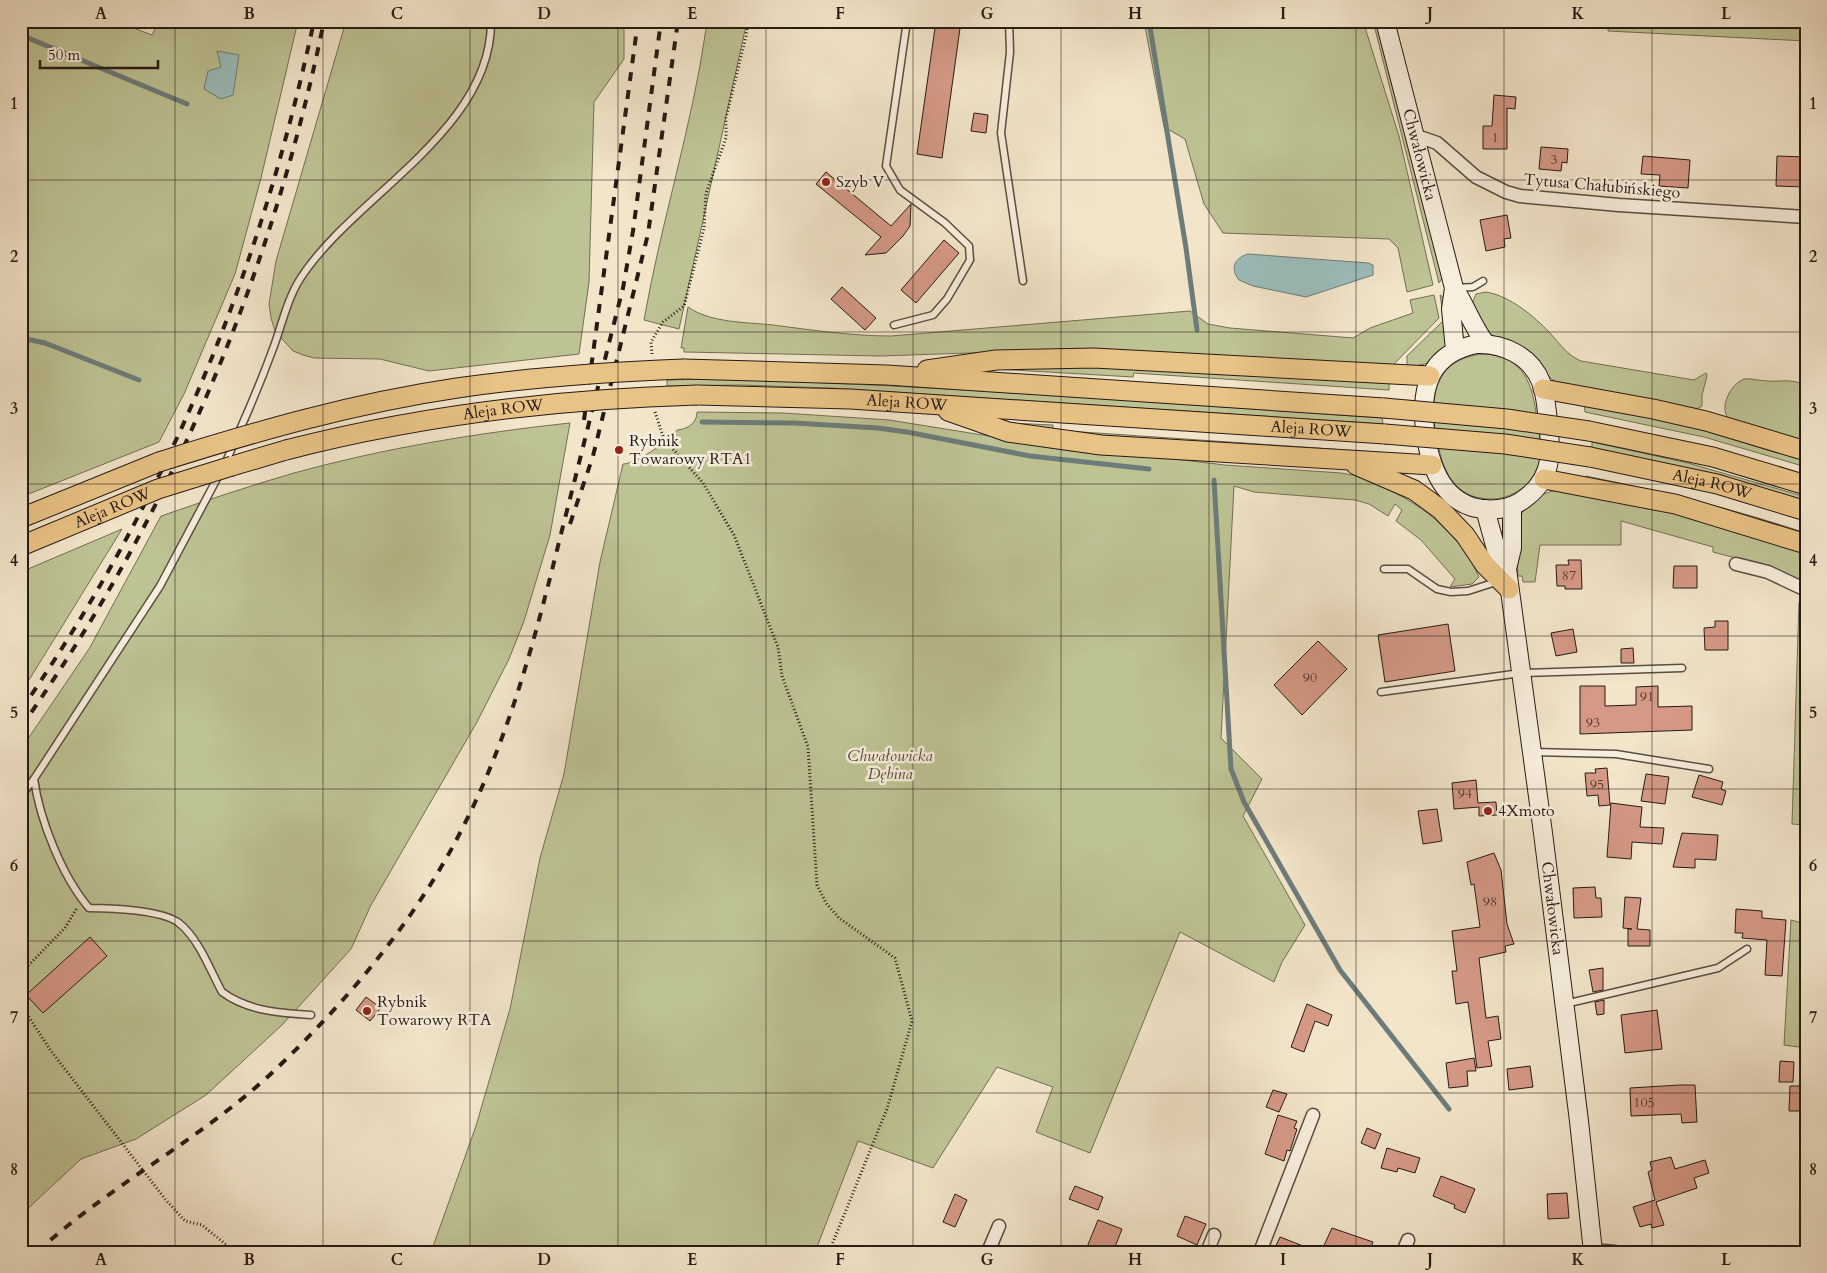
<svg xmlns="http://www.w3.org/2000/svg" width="1827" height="1273" font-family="Cardo,serif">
<rect width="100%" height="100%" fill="#f2e5ca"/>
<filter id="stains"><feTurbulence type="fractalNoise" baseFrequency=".004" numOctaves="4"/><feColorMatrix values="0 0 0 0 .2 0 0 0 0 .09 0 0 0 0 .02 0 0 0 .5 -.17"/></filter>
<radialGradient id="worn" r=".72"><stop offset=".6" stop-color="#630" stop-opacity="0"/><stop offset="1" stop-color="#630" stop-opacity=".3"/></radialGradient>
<path fill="#bec394" stroke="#726e54" d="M21,21H115L152,35L159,21H298L261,178L235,274L184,394L159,442L21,497Z
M346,21H624V59L594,102L589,282L579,354L429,371L380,359L314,358L303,355L293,351L275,331L271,318L269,304L276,261Z
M709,21H747L679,329L644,320C661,222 692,127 706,29Z
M1144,21H1363L1399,136L1433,285L1407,292L1398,248L1389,239L1223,233L1204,204L1185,139L1164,127Z
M1373,21H1377L1438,262L1442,278L1439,283Z
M1609,21H1806V41L1608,31Z
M1486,292C1510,296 1534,316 1550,333C1560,344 1567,355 1581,361L1694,380L1706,373L1707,376L1702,395V406L1695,410L1556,382L1486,331L1472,304L1476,294Z
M1434,295L1439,318L1391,367L1030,351L880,356L684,352V348H681L688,307C711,323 745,322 773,325C812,330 851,336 891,336L1190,311L1208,324L1230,328L1353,338L1370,328L1413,313L1410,300Z
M1440,295L1445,298L1447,344L1428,363L1407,368V356L1444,320Z
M1484,354C1525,356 1533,386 1537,420C1539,432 1542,445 1540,458C1538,481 1515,498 1493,499C1452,500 1442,468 1436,435C1429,395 1436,358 1484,354Z
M1063,364L1389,381V390L1134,373L1133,377L996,369Z
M715,379C938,385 1160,403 1382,418L1383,424L831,388L740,385L667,386V380Z
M1744,379C1752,378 1759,381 1768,381C1782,382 1793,378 1806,386V442L1728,418C1719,406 1731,384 1744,379Z
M1584,403L1652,415L1806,457V467L1704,437L1585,412Z
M697,412L783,413L889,420L1014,440L1225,465L1341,473L1364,477L1388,484L1387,489C1428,508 1460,536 1479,577L1472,584L1450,587L1455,579L1421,540L1396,521L1402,510L1395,504L1388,516L1369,504L1355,500L1254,492L1234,486L1221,738L1262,779L1243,816L1305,925L1282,962L1274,982L1180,932L1090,1153L1036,1132L1053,1087L997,1067L933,1168L858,1141L815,1252H431L476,1126L510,1009L540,858L564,774L600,562L623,464C635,464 670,441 677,430C688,429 697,423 697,412Z
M570,423L550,535L524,621L509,659L477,722L371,905L351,949L282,1025L206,1095L136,1139L81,1159L21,1215V749L89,649L161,516C205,501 249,486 294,473C385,448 477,433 570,423Z
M1008,423L1053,425V430L1390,453V456L1122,439L1068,434Z
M1592,442L1688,463L1806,497V502L1695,470L1592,448Z
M1586,476C1660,491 1734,509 1806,533V537L1586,479Z
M1557,490L1674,512L1806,552V585L1758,564L1713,552V547L1621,521V545H1540L1535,582H1523L1522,576H1518C1516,537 1508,501 1557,490Z
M122,529L21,693V572Z
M1799,602L1806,605V825L1792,824Z
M1791,920L1806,924V1048L1784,1045Z"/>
<path fill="#9cbebd" stroke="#6d7c7a" d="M217,51L239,55L233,95L221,99L204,89L208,71L221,67Z
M1248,254L1368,263L1373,265V275L1306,297L1253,286L1239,280C1230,269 1234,258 1248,254Z"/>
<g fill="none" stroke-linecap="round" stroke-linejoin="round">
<path stroke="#6d7c7a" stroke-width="5" d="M1149,21L1186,248L1197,330
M21,35L187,104
M21,338L45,343L139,380
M702,422L794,423L878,428L907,432L1030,456L1149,469
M1214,480L1231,769L1244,802L1340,970L1449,1109"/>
</g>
<path fill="#d59986" stroke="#271a15" d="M936,21H961L942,158L917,154Z
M1494,95L1516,97L1515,109L1507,108V149H1483V126H1492Z
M974,113L988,115L986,133L971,131Z
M1541,147L1568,149L1567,163L1562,162L1561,171L1539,169Z
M1643,156L1690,160L1688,188L1659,186L1660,175L1641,174Z
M1777,156L1806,157L1805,187L1776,186Z
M826,172L891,226L911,204L910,226L903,236L886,253L865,255L881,237L816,184Z
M1507,215L1511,238L1504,239L1505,247L1486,251L1480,220Z
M944,240L959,253L916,303L901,290Z
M842,287L876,318L865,330L831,299Z
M1568,560H1581L1582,589H1565V586H1557L1556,565H1569Z
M1674,566H1697V588H1673Z
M1715,621H1728V650H1705L1704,628L1715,627Z
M1448,624L1455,671L1385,682L1378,635Z
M1573,629L1577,652L1556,656L1551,633Z
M1318,641L1347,669L1302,715L1274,685Z
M1633,648L1634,663H1621V649Z
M1580,686H1605V706L1636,705V687L1658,686V707L1692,706V730L1580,734Z
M1607,768L1610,805L1599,806L1598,795L1587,796L1585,773H1596L1595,769Z
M1646,774L1669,777L1665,804L1641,801Z
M1699,775L1723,782L1721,789L1726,791L1722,805L1692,797Z
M1476,780L1478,803L1496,802L1497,815L1479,816V807L1454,809L1452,783Z
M1611,803L1642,807L1640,827L1664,828L1662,844L1632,842L1631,859L1607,857Z
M1437,809L1442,841L1423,844L1418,811Z
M1682,833L1718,835L1716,860L1695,859V868L1673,867Z
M1494,853L1501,870L1507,924L1514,944L1505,946L1506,952L1479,958L1486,1018L1498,1016L1501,1039L1488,1041L1492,1066L1477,1068L1468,1002L1456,1004L1452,971H1457L1452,931L1480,927L1474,884L1471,885L1467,862Z
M1595,887L1596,898H1601L1602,917L1574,918L1573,888Z
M1625,897L1641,898L1637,929L1650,930V946H1628V929H1632L1623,928Z
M1736,909L1762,911V918L1786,920L1782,976L1765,975L1767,940L1742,938L1743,933H1735Z
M90,937L107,956L43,1013L26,995Z
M1603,968V990L1593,992L1589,970Z
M366,997L381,1008L370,1021L356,1010Z
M1604,1000V1014L1597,1015L1595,1002Z
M1307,1004L1332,1015L1328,1026L1315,1021L1304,1052L1291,1047Z
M1657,1010L1662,1049L1625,1053L1621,1015Z
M1474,1058L1476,1071H1467L1468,1086L1449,1088L1446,1063Z
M1780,1061L1794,1062L1793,1082H1779Z
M1530,1066L1533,1087L1509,1090L1507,1069Z
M1680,1085H1695L1697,1122L1682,1123L1681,1114L1631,1116L1630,1088Z
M1790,1086H1806V1111H1789Z
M1273,1090L1287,1094L1279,1112L1266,1107Z
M1278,1115L1297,1121L1294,1128L1297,1129L1290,1151L1287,1150L1284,1161L1265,1154Z
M1367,1128L1381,1134L1375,1149L1361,1143Z
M1387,1148L1420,1158L1415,1173L1398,1168L1397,1172L1381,1168Z
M1671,1157L1675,1169L1705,1160L1709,1173L1694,1178L1697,1188L1656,1202L1664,1225L1652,1228L1651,1224L1640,1227L1633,1207L1655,1200L1648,1172L1652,1170L1650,1162Z
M1441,1176L1475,1189L1465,1213L1454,1208L1455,1205L1433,1196Z
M1075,1186L1103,1197L1098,1210L1069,1199Z
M1567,1193L1569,1218L1548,1219L1547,1194Z
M955,1194L967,1200L955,1227L943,1222Z
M1185,1216L1206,1224L1197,1245L1177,1236Z
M1098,1220L1122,1229L1113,1252H1085Z
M1332,1228L1373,1242L1369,1252H1321Z
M1280,1237L1316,1251V1252H1273Z"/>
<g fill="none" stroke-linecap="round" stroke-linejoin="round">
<defs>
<path id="service" d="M1009,21L1010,52L1001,133L1023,281
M1456,288L1473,287L1483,281
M894,325L933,315L947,299L970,260L969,246L945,223L900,190L886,166L907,21
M238,434C251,405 263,376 274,346C282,324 287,300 300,279C353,196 492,131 491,21
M225,464L234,443
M220,473L160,586L34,779C40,821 62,876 89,908C111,908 162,910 179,923C199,939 210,970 222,992C248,1011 279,1013 311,1015
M1384,569H1408L1437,589L1451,592L1468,591L1496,582
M1381,692L1521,673L1682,668
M1533,752L1616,754L1709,769
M21,796L34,779
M1565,1004L1718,968L1747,949"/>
<path id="minor" d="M1414,135L1437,143L1476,177L1506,192L1520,196L1619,205L1806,217
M1736,564L1768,572L1806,590
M1592,1250L1615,1252
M988,1252L999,1226
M1207,1252L1214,1235
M1260,1252L1313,1115
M1403,1252L1408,1240"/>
<g id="secondary">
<path id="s1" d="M1385,21L1454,288L1451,309L1455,350"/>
<path d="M1454,288C1466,306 1472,326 1486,344"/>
<path d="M1477,344C1503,343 1531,356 1541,382C1546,394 1546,408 1548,420C1551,449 1554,475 1528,496C1520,503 1509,508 1498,509C1447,514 1430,471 1425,430C1420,387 1430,353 1477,344Z"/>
<path id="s2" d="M1512,506V548L1507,569L1543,833L1579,1121L1593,1252"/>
<path d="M1485,509L1496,549L1507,569"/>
</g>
<g id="primary">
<path d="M684,369L887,375L1384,408"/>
<path d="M927,370L996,360L1094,358L1430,376"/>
<path d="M1543,389L1653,409L1706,421L1806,451"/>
<path id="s3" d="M697,395L850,399L1385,434"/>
<path d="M948,411L1008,432L1101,445L1432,465"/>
<path d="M1589,431L1713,457L1806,485"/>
<path id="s4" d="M1590,457L1717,484L1806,511"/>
<path d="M1356,465L1414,490L1440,509L1465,535L1485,565L1509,589"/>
<path d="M232,466L286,450"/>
<path d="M1544,479L1675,504L1806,544"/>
<path d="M21,518L159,462"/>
</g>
</defs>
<use href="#service" stroke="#5a4d42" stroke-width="9"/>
<use href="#minor" stroke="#5a4d42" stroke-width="15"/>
<use href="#secondary" stroke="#271a15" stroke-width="20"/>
<use href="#primary" stroke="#271a15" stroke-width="21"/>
<path stroke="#271a15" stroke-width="3" stroke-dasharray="1 2.5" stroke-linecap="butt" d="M652,354L651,342L663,322L684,306L704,228L706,193L726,138V118L746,36L748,21
M655,412L664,439L703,483L734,535L778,647L782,676L808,747L817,885L826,903L839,918L895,958L912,1021L887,1109L829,1252
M21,973L65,928L77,908
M21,1005L51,1051L165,1199L185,1221L202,1225L235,1252"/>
<use href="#service" stroke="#f7eedd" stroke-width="6"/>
<use href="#minor" stroke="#f7eedd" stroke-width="12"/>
<use href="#secondary" stroke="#f7eedd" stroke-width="18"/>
<use href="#primary" stroke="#e9c285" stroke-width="19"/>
<path stroke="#271a15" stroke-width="4" stroke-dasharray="9 9" stroke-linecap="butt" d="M584,420L638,21
M570,524L593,456L648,234L678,21
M21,710C168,497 260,274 314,21
M21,727C171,515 272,275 324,21
M37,1252C111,1184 202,1139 275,1070C348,1000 416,920 462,829C510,736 536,635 561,534C582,452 602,370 623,288L633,231L661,21"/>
<defs>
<g id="primary-bridge">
<path d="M1384,408L1507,419L1589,431"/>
<path d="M1385,434L1505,444L1590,457"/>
<path id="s5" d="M286,450C422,415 557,399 697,395"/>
<path d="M159,462C257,431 355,403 457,388C532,377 608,372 684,369"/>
<path id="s6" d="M21,546L158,489L232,466"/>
</g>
</defs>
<use href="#primary-bridge" stroke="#271a15" stroke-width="21" stroke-linecap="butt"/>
<use href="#primary-bridge" stroke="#e9c285" stroke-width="19"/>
</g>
<path fill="none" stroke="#271a15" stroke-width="1" stroke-opacity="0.55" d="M175,21V1252M323,21V1252M470,21V1252M618,21V1252M766,21V1252M913,21V1252M1061,21V1252M1209,21V1252M1356,21V1252M1504,21V1252M1652,21V1252M21,180H1806M21,332H1806M21,484H1806M21,636H1806M21,789H1806M21,941H1806M21,1093H1806"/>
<g fill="#8f2418" stroke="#f7eedd" stroke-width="2">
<circle cx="826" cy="182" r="5"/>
<circle cx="619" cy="450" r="5"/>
<circle cx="1488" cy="811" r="5"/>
<circle cx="367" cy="1011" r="5"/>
</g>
<g text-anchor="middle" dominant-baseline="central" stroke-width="5" stroke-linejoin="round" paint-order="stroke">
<g font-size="14" fill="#523a31">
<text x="1495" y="137">1</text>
<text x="1554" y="159">3</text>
<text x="1569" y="575">87</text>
<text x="1310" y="677">90</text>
<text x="1647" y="696">91</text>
<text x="1593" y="722">93</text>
<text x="1597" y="784">95</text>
<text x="1465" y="793">94</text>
<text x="1490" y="901">98</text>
<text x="1644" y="1102">105</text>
</g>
<g font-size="16" fill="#271a15" stroke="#f7eedd">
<text stroke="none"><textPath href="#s1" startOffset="138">Chwałowicka</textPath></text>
<text transform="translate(1602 186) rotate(5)">Tytusa Chałubińskiego</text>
<text stroke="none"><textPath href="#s3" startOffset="210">Aleja ROW</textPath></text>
<text stroke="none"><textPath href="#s5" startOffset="221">Aleja ROW</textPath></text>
<text stroke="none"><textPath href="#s3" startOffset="615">Aleja ROW</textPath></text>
<text stroke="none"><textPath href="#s4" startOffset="125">Aleja ROW</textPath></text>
<text stroke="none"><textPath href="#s6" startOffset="99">Aleja ROW</textPath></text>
<text stroke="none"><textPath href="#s2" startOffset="406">Chwałowicka</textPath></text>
</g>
<g font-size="16" fill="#271a15" stroke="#f7eedd" text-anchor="start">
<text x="836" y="182">Szyb V</text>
<text x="629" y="441">Rybnik<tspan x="629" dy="18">Towarowy RTA1</tspan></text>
<text x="1498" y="811">4Xmoto</text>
<text x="377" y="1002">Rybnik<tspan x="377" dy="18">Towarowy RTA</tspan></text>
</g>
<g font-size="16" font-style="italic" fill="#544d3b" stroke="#f7eedd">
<text x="890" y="756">Chwałowicka<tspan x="890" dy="18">Dębina</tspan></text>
</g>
</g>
<rect width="1827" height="1273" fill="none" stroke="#f2e5ca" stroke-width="55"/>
<path d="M40 60v8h118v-8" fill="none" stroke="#271a15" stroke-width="2.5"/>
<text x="48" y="60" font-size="15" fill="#271a15" stroke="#f7eedd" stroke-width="4" paint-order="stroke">50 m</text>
<rect x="28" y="28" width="1772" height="1218" fill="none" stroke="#271a15" stroke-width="2"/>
<g font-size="16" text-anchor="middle" font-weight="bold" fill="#271a15">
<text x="101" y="19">A</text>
<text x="249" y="19">B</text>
<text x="397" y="19">C</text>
<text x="544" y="19">D</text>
<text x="692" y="19">E</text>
<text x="840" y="19">F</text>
<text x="987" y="19">G</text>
<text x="1135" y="19">H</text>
<text x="1283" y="19">I</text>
<text x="1430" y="19">J</text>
<text x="1578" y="19">K</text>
<text x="1726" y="19">L</text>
<text x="14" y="109">1</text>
<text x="1813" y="109">1</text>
<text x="14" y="262">2</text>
<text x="1813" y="262">2</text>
<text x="14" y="414">3</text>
<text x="1813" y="414">3</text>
<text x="14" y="566">4</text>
<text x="1813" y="566">4</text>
<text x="14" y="718">5</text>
<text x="1813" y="718">5</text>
<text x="14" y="871">6</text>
<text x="1813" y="871">6</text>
<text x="14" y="1023">7</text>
<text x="1813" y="1023">7</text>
<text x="14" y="1175">8</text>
<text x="1813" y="1175">8</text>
<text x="101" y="1265">A</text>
<text x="249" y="1265">B</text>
<text x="397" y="1265">C</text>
<text x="544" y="1265">D</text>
<text x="692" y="1265">E</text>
<text x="840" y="1265">F</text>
<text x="987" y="1265">G</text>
<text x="1135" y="1265">H</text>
<text x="1283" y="1265">I</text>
<text x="1430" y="1265">J</text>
<text x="1578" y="1265">K</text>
<text x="1726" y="1265">L</text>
</g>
<rect width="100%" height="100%" filter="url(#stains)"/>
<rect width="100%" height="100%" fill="url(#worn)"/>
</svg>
